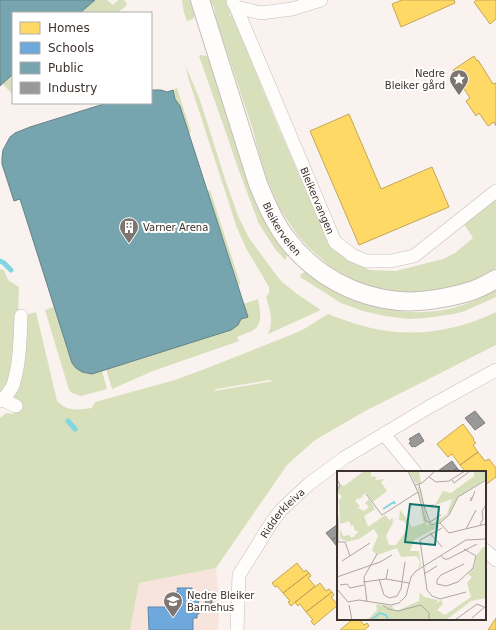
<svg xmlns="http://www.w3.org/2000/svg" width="496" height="630" font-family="'DejaVu Sans',sans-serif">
<rect width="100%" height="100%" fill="#faf2ee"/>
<path fill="#f7e5dd" d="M216,568L218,589L219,614L218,630H130L139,583Z"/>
<path fill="#d7e0bb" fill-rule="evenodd" d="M95,0H107L113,5L118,0H124L127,3L126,6L117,13H80Z
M182,0H191C194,9 200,19 187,21L184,13Z
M208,0H229L231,11L229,17L232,14L280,131L329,244L347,260L370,270L396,271L443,259L455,253L473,238L464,224L496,199V268L471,281L447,288L428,292H399L369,286L352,279L331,267L310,249L298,236L280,209L264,172L252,127L216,19L214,7Z
M201,55L207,56L210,60L242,164L256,205L268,228L286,253L287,256L286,259L285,260L275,249L259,224L238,168L225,130L199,56Z
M186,67L192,81L200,100L225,179L238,216L249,238L274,272L281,281L297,294L321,310L268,334C274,321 270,310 266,297L269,293V287L246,248L237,228L188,77Z
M13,73V95L2,83Z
M177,88L191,132L189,133L180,106L175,99L173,90Z
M210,190L240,283L239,286L207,191Z
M0,269L4,270L8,280L19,287L18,312L10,382L0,395Z
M305,272L309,274C318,280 327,288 337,293C375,313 428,319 468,303C478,300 487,294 496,290V297L465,311L454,314L425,318L409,319L385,316L363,311L341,303L300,277L301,274Z
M258,299C260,309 264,325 252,331C247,333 242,335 237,337L239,341L153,371L112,389L106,369L238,325L241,319L248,317L243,304Z
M54,307L72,363C81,375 88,375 102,371L107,389L81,396L72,393L69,390L45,310Z
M36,312L57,401C70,413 77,409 92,408L95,402L175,380L210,367L293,334L304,329L328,314C342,319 357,325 371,328C414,338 457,331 496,312V345L367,410L315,440L287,465L216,568L139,583L130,630H0V418L6,413L13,414L17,400L12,398L26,315ZM269,380L274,381L214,391L216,389Z"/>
<path fill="#ffd966" stroke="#c4a755" d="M402,0H454L455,3L401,27L392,4Z
M476,0H496V19L490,24L474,2Z
M474,56L477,61L478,60L493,84L496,83V126L494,122L488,126L479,113L476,116L466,101L470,98L455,75H456L453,70Z
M349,114L381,189L432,167L449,207L359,245L310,131Z
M463,424L474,439L473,440L476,443L473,445L478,452L460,465L452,454L448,457L437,444Z
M478,452L485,461L489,459L496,468V477L485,485V472H466L460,465Z
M297,563L304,572L306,570L309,573L283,593L277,586L275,587L272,583Z
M309,573L311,576L308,578L315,586L291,606L288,602L290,601L283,593Z
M320,583L326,591L329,589L332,592L306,612L300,604L298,606L295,602Z
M332,592L334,595L331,597L338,605L314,625L311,621L313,620L306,612Z
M496,618V630H488Z
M353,619H359L364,625L367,623L369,626L364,630H340Z"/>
<path fill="#6fa8dc" stroke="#6085a8" d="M177,588H192L193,591H194V595H198L199,614H197V618H193V630H149L148,607H177L176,592L178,591Z"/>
<path fill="#76a5af" stroke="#658288" d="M0,0H95L80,13H13V74L0,86Z
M151,90H161L167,92L173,90L175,99L180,106L248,317L241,319L238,325L231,330L92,374L82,372L76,368L72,363L20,199L14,201L2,164V158L3,150L10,137L15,133L30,127L107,103H151Z"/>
<path fill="#999" stroke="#7d7a79" d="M475,411L485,423L475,430L465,418Z
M419,433L424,441L415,447L414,446L412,447L409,443L411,442L409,439Z
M452,461L457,468L452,472H439L438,471Z
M457,468L461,472H452Z
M338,524V536L332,540L326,533Z
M338,536V548L332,540Z
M206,591L216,592V600H212V608H205Z"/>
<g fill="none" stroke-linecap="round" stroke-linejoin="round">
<path stroke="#80d7e1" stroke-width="5" d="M0,261L4,263L11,270
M68,421L75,429"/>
<defs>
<g id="minor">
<path d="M233,2L236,7L261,13L292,9L321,0"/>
<path id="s1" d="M236,7L335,242L352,255L366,261H391L414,256L433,241L496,191"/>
<path d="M3,400L16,406"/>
<path d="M0,401L3,400C6,395 11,390 13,385C20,363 20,339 21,316"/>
<path d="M384,434L415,472"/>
<path d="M485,550L496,560"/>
<path id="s2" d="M237,630L239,575L272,522L282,509L309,484L344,458L429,407L496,370"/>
</g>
<g id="secondary">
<path id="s3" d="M200,0L258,184C266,203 274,222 286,238C313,274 354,297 399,301C421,303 454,297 474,290C482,287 489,283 496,279"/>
</g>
</defs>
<use href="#minor" stroke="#c5bdb9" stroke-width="14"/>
<use href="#secondary" stroke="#c5bdb9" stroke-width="20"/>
<use href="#minor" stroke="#fefdfc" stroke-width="13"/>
<use href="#secondary" stroke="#fefdfc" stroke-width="18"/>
</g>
<defs>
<symbol id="sight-pin" viewBox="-11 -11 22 30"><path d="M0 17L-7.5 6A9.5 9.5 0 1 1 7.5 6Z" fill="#7e7571" stroke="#fff"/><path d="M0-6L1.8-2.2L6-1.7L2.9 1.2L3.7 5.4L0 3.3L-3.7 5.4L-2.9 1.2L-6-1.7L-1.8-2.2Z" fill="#fff"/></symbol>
<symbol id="building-pin" viewBox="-11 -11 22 30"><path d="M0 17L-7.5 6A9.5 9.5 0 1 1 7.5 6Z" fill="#7e7571" stroke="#fff"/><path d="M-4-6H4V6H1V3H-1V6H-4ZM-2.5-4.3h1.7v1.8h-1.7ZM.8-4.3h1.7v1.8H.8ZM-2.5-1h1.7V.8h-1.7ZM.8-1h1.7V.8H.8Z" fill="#fff"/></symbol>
<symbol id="school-pin" viewBox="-11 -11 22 30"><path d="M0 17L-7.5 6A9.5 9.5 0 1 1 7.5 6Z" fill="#7e7571" stroke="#fff"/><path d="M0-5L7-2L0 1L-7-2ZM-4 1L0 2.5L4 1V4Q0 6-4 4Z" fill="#fff"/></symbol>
</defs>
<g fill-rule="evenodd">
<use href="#sight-pin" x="448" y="68" width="22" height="30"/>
<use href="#building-pin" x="118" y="216" width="22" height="30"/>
<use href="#school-pin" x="162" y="590" width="22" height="30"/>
</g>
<g text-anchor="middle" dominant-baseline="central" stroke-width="4" stroke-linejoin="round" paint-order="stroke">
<g font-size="10" fill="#3c322e" stroke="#fff" text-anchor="start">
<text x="445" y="73" text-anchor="end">Nedre<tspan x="445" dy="12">Bleiker gård</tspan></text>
<text x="143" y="227">Varner Arena</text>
<text x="187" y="595">Nedre Bleiker<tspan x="187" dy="12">Barnehus</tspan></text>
</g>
<g font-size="10" fill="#3c322e" stroke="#fff">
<text stroke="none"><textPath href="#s1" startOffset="210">Bleikervangen</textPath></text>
<text stroke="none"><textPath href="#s3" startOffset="244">Bleikerveien</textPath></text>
<text stroke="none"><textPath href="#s2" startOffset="131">Ridderkleiva</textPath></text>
</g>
</g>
<g transform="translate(337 471)">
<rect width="149" height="149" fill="#faf2ee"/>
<path d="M27,0H34V8L35,5L40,6L38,9L48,8L44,11L50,20L36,31L29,22L23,26L28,24L30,26L28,24L21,29L22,26L18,30L23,35L21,37L27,40L32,36L28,32L32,28L38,38L27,45L31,56L48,44L52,49L56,47L55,52L59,46L49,65L52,74H59L71,57L67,50L62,49L63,39L73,52L74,58L73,52L75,56L87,52L83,38L90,54L103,55L77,69L73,80H82L84,94L81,98L83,91L80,85L64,86L60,77L40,84L35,79L41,65L37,58L22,68L9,71L8,69H3L6,68L3,67V58L6,65L12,64L15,67L22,60H18L22,56L18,60L16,53L15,56L12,50L3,53L2,29L5,26L0,20L3,13L7,15ZM72,0H82L84,12H78ZM137,0H149V8L121,26L113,42L102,52L94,53L89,50L80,15L81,14L91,50L97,52L110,43L115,28L98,34L106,20L114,22L137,5ZM146,76H149V127L134,130L109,149H30L40,139L39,133H35L55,135L57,139H62L82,130L83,121L87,126L101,129L99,133L104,129L106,133L100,139L108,144L134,126L130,112L135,106L131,103L138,95L139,85Z" fill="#d7e0bb"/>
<path fill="none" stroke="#80d7e1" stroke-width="2" d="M46,38L57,31L58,33M34,149L43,142L49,144L51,149"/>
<path fill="none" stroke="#aea5a1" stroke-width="1" d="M71,0L81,21L88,49L94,54L103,52L112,44L121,26L149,9M92,6L99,11L112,10L128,0M115,9L117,12L133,0M82,13L87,35L97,34M78,14L85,12L98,0M0,20L3,14L0,8M29,23L45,44L81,21M134,26V30L138,20M0,30L1,53M87,35L93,51L104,44M103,52L112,62L149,53M1,53V71M143,54L146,48L145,40L149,34M105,57L83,69L90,119L95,125L103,128L129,121M129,58L139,39M93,62L105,76M0,71H8L13,85M104,84L107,88H111L140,73M5,90L33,72M127,93L104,104L100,109V113L109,115L121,111L136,97L139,85L127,78M51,98L49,108L72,112M87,103L100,95M0,106L43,91L55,84M42,108L47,124L53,127L60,125L64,118L68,91M26,111L49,108M3,114L10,113L13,117L27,114M0,118L11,131M11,131L22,129L54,134L62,132L69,125L74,106L79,100L129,69L149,68M30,131L27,106L40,83M12,134L15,149M46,134L51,138L61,140L84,134L92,142V148M135,147L149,135M118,149L140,133L147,136"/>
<path fill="#0f766e" fill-opacity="0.15" stroke="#0f766e" stroke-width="2" d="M73,33L102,36L98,74L68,71Z"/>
<rect width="149" height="149" fill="none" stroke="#3c322e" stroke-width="2"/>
</g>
<rect x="12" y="12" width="140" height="92" fill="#ffffff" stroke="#b1adab"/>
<rect x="20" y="22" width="20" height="12" fill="#ffd966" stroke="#b1adab"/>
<text x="48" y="32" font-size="12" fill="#3c322e">Homes</text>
<rect x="20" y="42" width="20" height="12" fill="#6fa8dc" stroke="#b1adab"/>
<text x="48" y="52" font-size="12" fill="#3c322e">Schools</text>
<rect x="20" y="62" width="20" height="12" fill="#76a5af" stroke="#b1adab"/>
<text x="48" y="72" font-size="12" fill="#3c322e">Public</text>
<rect x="20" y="82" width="20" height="12" fill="#999999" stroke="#b1adab"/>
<text x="48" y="92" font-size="12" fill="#3c322e">Industry</text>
</svg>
